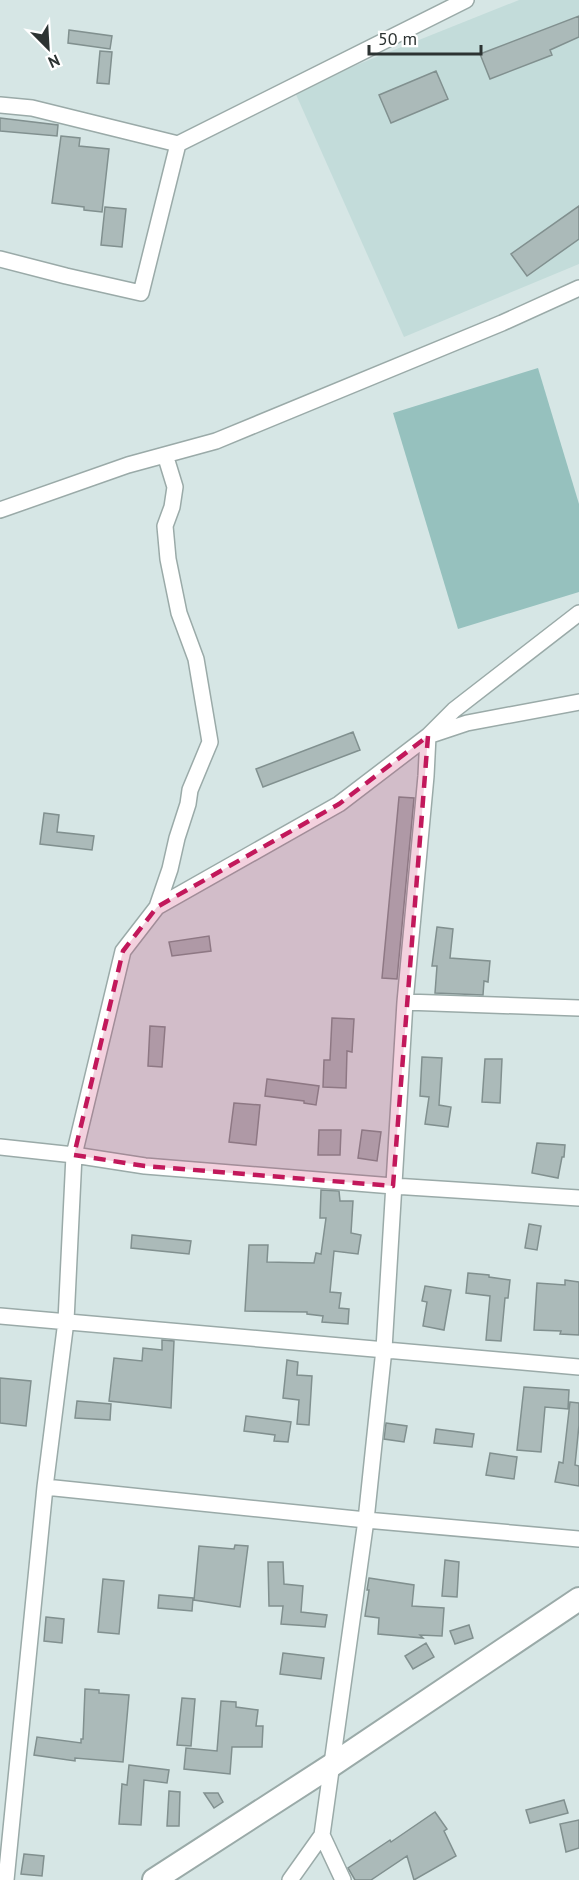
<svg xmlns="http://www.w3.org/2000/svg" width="579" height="1880" font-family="'PT Sans',sans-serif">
<rect width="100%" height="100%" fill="#d6e6e5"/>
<path fill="#c3dcda" d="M519,0H579V264L404,337L294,90Z"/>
<path fill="#96c1be" d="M538,368L579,504V592L458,629L393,413Z"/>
<path fill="#abbab9" stroke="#81908f" stroke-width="1.5" d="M579,16V37L550,50L552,55L490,79L480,54Z
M69,30L112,36L110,49L68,43Z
M100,51L112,52L109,84L97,83Z
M436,71L448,99L391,123L379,95Z
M0,118L58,125L57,136L0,131Z
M61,136L80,138L79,146L109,149L102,212L84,210V207L52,203Z
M579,206V239L527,276L511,254Z
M105,207L126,209L122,247L101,245Z
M353,732L360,750L263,787L256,769Z
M399,797L414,798L397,979L382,978Z
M44,813L59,815L57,832L94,836L92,850L40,844Z
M437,927L453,929L450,958L490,961L488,982L484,981L483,995L435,993L437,966H432Z
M209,936L211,951L172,956L169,942Z
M332,1018L354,1019L352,1052L347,1051L346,1088L323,1087L324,1060H330Z
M150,1026L165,1027L162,1067L148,1066Z
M422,1057L442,1058L439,1105L451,1107L448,1127L425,1124L429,1097L420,1096Z
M485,1059H502L500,1103L482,1102Z
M267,1079L319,1086L316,1105L304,1103V1101L265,1096Z
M234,1103L260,1105L256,1145L229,1142Z
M319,1130H341L340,1155H318Z
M362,1130L381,1132L377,1161L358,1158Z
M537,1143L565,1145L564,1157H562L558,1178L532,1173Z
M321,1190L339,1191L340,1201H353L351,1233L361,1235L358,1254L334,1251L330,1292L341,1293L339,1308L349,1309L348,1324L322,1322L323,1316L307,1314V1312L245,1311L249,1245H268L267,1262L314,1263L316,1253L321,1254L326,1218H320Z
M529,1224L541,1226L537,1250L525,1248Z
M132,1235L191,1241L189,1254L131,1248Z
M468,1273L489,1275V1277L510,1280L508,1298H505L501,1341L486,1340L490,1296L466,1293Z
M565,1280L579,1282V1335L560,1334L561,1331L534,1330L537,1283L565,1285Z
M425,1286L451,1290L444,1330L423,1326L427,1302L422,1301Z
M162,1340L174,1341L171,1408L109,1401L114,1358L142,1361L143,1348L162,1350Z
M287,1360L298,1362L297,1375L312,1376L309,1425L297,1424L299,1400L283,1398Z
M0,1378L31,1381L26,1426L0,1423Z
M524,1387L569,1390L568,1409L545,1407L541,1452L517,1450Z
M77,1401L111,1404L110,1420L75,1418Z
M570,1402L579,1403V1425L575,1465L579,1466V1486L555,1482L559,1462L563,1463Z
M246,1416L291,1422L288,1442L274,1441L275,1435L244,1431Z
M386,1423L407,1426L404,1442L384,1439Z
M436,1429L474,1434L472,1447L434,1443Z
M490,1453L517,1457L514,1479L486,1475Z
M235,1545L248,1546L240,1607L194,1600L199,1546L234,1549Z
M445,1560L459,1562L457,1597L442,1596Z
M268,1562H283L284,1584L303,1586L301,1612L327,1615L325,1627L281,1624L283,1606H269Z
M369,1578L414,1585L412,1606L444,1608L442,1636L420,1635L423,1638L378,1634L379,1618L365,1616L369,1590H367Z
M103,1579L124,1581L119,1634L98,1632Z
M159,1595L193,1598L192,1611L158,1608Z
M46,1617L64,1619L62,1643L44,1641Z
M469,1625L473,1638L455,1644L450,1631Z
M426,1643L434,1657L413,1669L405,1656Z
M283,1653L324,1658L321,1679L280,1674Z
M85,1689L99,1690V1693L129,1695L123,1762L75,1758V1761L34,1755L37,1737L81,1743V1739H83Z
M182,1698L195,1699L191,1746L177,1745Z
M221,1701L236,1702V1707L258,1710L256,1726H263L262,1747H232L230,1774L184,1769L186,1748L217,1751Z
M129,1765L169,1770L167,1783L144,1780L141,1825L119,1824L122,1784L127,1785Z
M169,1791L180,1792L179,1826H167Z
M204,1793H218L223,1802L214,1808Z
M564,1800L568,1813L530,1823L526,1810Z
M435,1812L447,1829L444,1831L456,1856L414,1880L407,1856L371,1880H355L348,1868L390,1840L391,1842Z
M579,1820V1848L566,1852L560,1824Z
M24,1854L44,1856L42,1876L21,1874Z"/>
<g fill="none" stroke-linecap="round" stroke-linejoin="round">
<defs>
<path id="minor" d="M0,105L32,108L178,144
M0,259L66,276L141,293L178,144L466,0
M0,510L128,465L216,441L502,323L579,288
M157,907L339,804L428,736L454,710L579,613
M405,1002L426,776L428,736L467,723L579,702
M0,1147L74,1155L145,1166L393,1186L579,1198
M0,1316L579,1367
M45,1487L366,1520L579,1539
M322,1835L343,1880
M6,1880L45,1487L66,1321L74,1155L123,951L157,907L170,869L177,838L188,804L190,790L210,742L196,659L179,613L168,559L165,526L172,507L175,487L167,461L168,454
M290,1880L322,1835L366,1520L384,1349L405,1002L579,1008"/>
<path id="primary" d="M154,1880L332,1765L579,1599"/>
</defs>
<use href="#minor" stroke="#9aaaa8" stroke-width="18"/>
<use href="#primary" stroke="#9aaaa8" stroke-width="26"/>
<use href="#minor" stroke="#fff" stroke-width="15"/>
<use href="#primary" stroke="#fff" stroke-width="22"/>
</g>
<path fill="#c2185b" fill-opacity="0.2" stroke="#c2185b" stroke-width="4.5" stroke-dasharray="12 8" stroke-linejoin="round" d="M428,736L393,1186L145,1166L74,1155L123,951L157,907L339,804Z"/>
<g transform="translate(48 48) rotate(156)" stroke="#ffffff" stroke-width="4.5" paint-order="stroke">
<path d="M0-4.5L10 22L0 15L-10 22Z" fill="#2c3332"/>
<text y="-9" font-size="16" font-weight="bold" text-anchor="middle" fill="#2c3332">N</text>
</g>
<path d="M369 45v9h112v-9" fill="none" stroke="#2c3332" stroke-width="3"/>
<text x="378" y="45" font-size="18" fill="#2c3332" stroke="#ffffff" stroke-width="4.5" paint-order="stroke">50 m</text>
</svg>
